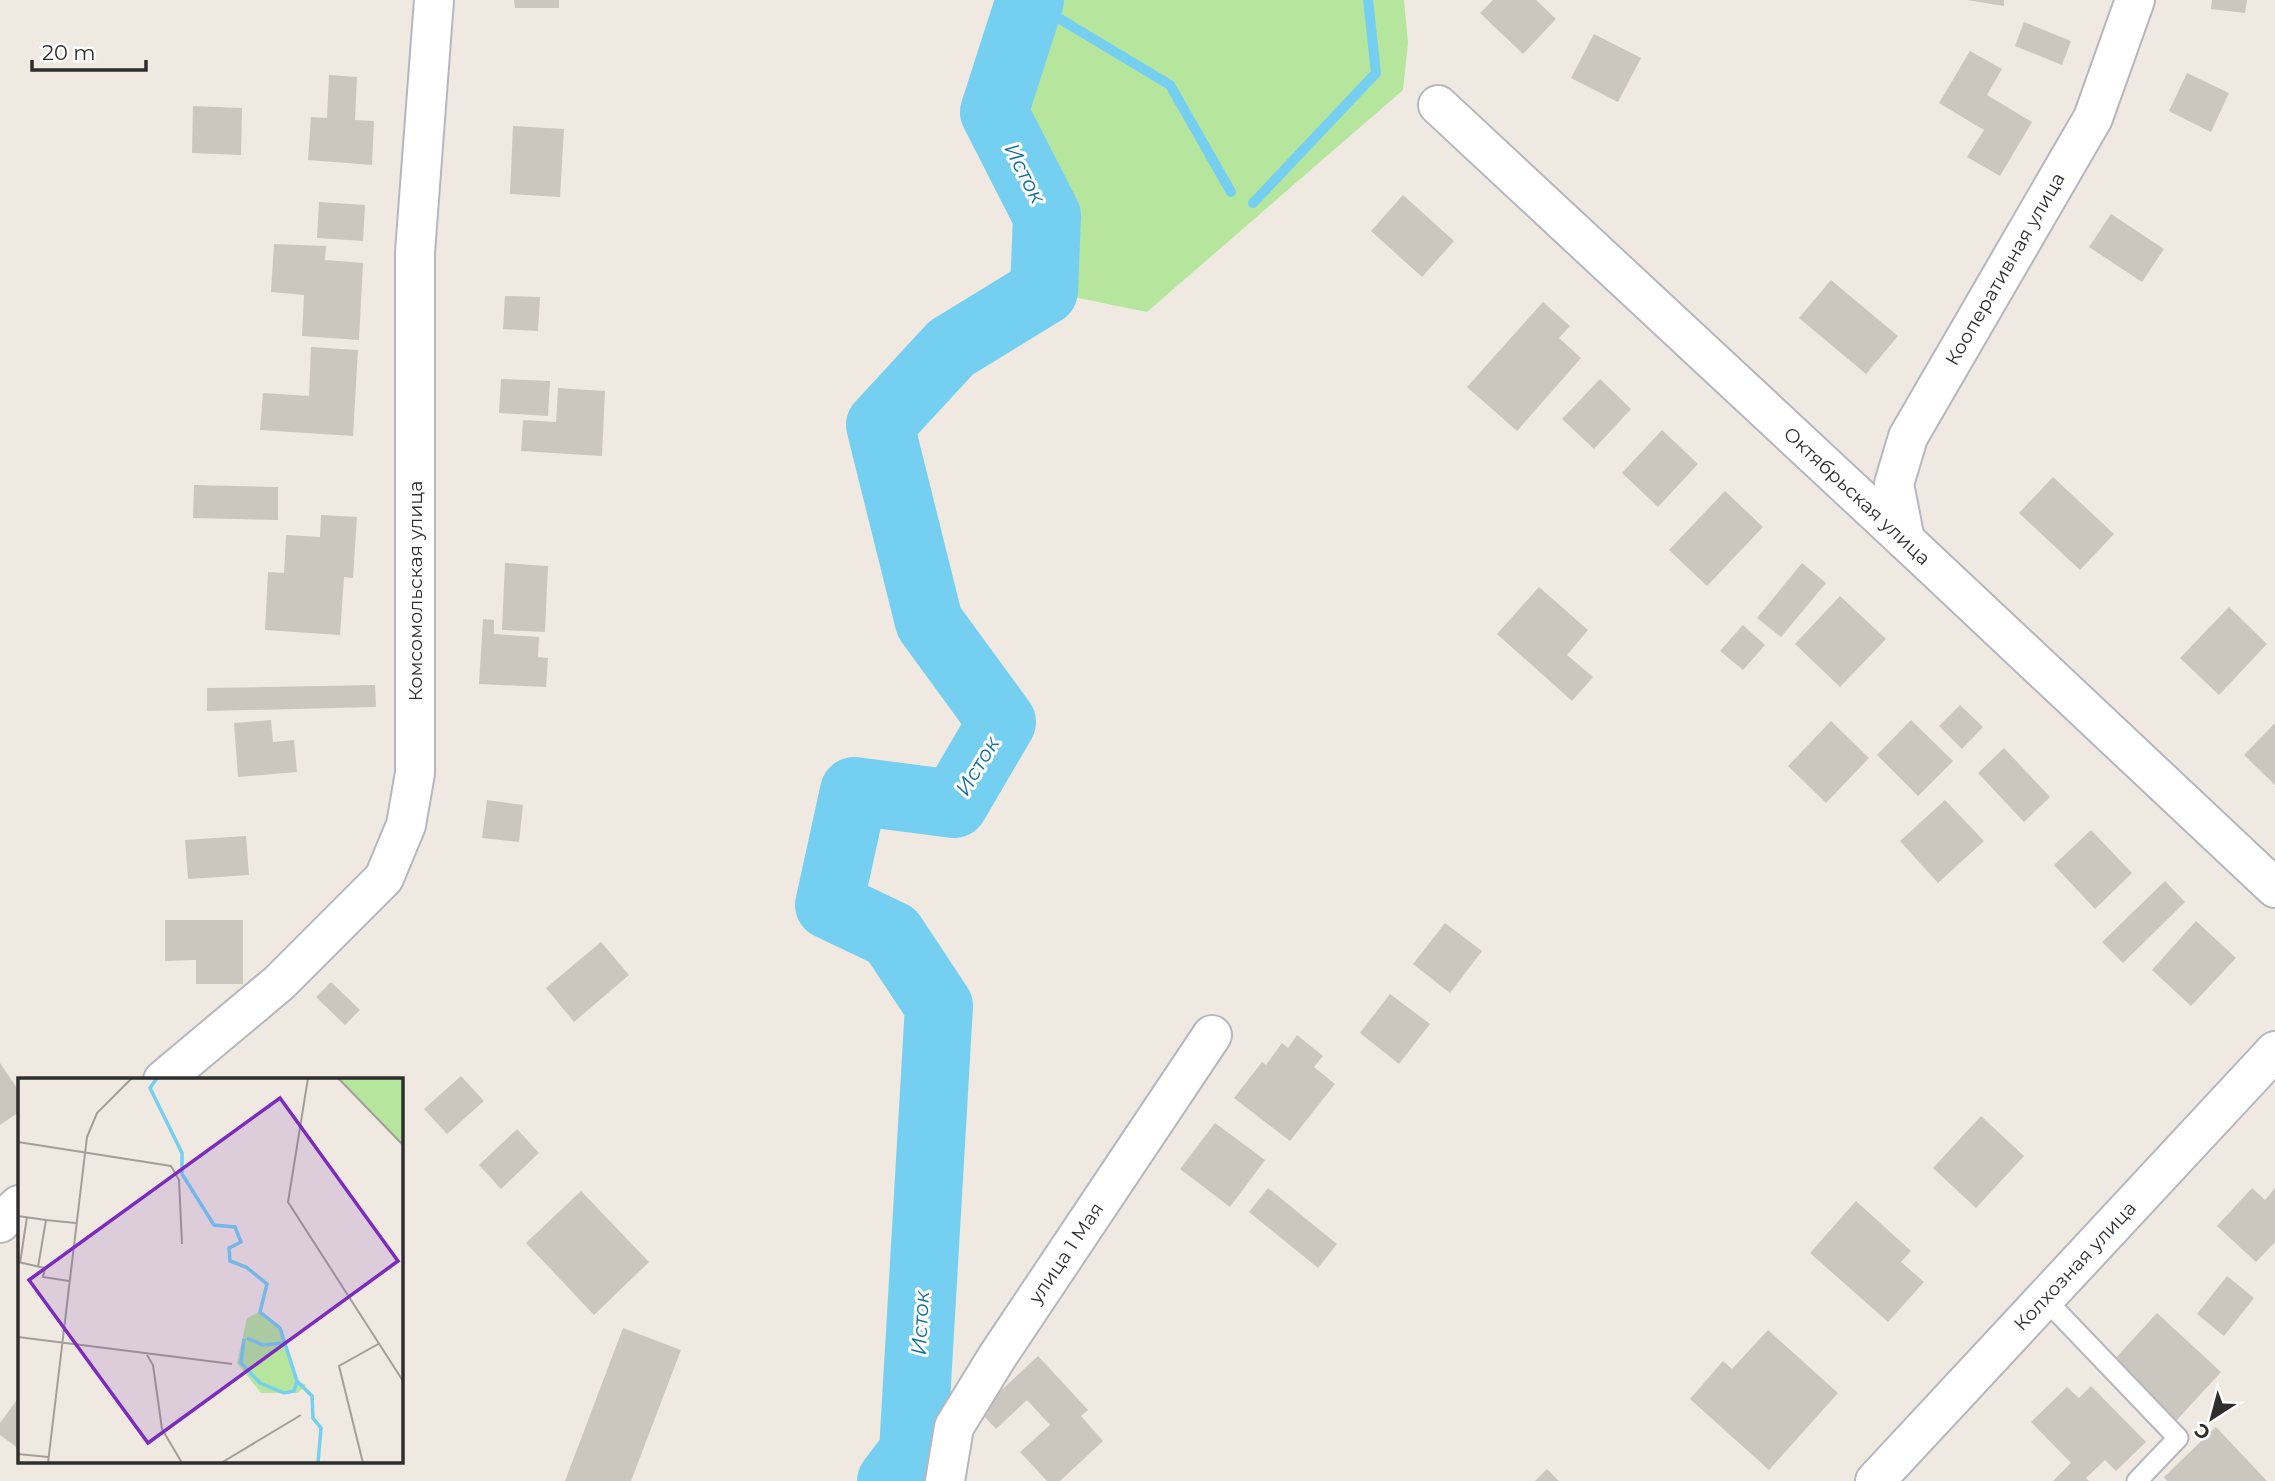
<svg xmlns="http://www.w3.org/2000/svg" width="2275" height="1481" font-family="Montserrat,sans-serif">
<rect width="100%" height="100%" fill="#efe9e1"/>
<path fill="#b6e59e" d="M1030,0H1404L1408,43L1403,90L1147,312L1044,291L1047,216L994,112Z"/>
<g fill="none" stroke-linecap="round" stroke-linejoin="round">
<path stroke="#75cff0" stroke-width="10" d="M1030,1L1170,85L1231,192
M1253,203L1376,73L1368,0"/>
<path stroke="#75cff0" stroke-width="68" d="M891,1481L913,1452L939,1006L892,935L829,905L854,791L954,804L1002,722L929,622L880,425L951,348L1044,291L1047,216L994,112L1030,0"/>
</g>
<path fill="#cbc7bf" d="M514,0H559V8H515Z
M1493,0H1536L1556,19L1523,54L1480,13Z
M1967,0H2004V6Z
M2212,0H2247L2245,13L2211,9Z
M2024,22L2071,41L2062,65L2015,46Z
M1594,34L1641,58L1618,102L1571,78Z
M1970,51L2002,69L1987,95L2032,122L2000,176L1967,157L1984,130L1939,103Z
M2187,73L2229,93L2211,132L2169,111Z
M329,75L357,77L355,120L374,121L372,165L308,160L311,117L327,118Z
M193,106L242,108L241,155L192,153Z
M513,126L564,129L560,197L510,194Z
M1403,195L1454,241L1422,277L1371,231Z
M319,202L365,205L363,241L317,238Z
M2111,214L2164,249L2142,282L2089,247Z
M274,244L326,246L325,260L363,263L359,340L302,336L304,295L271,292Z
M1831,280L1898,336L1866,374L1799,318Z
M505,296L540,297L538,331L503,329Z
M1543,302L1570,326L1559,338L1581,358L1517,431L1467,387Z
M311,347L358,350L353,436L260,430L263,393L309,396Z
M501,379L550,381L548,416L499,413Z
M1600,379L1631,409L1594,449L1562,419Z
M558,388L605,391L602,456L521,451L523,420L556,422Z
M1662,430L1698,464L1658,507L1622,473Z
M2053,477L2114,534L2080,570L2019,513Z
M194,485L278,487V520L193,518Z
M1725,491L1763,527L1707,586L1669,550Z
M321,515L357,517L353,578L344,577L340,635L265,630L268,572L284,573L286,535L320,537Z
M505,563L548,566L545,632L502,630Z
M1802,563L1826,583L1781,637L1757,618Z
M1539,587L1588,630L1567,655L1593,677L1572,701L1497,634Z
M1840,596L1886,639L1840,687L1795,644Z
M2229,607L2267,644L2219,695L2180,658Z
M483,619L494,620V634L539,637L538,657L548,658L546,687L479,684Z
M1743,625L1765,645L1743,670L1720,651Z
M375,685L376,707L207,711V688Z
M1960,705L1983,727L1962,749L1939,726Z
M271,720L273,742L294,740L297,772L238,777L234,723Z
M1911,720L1953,761L1918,796L1877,755Z
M1831,721L1869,758L1826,803L1788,766Z
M2275,723V785L2244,755Z
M2004,748L2050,797L2024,822L1978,773Z
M487,800L523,805L519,842L482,838Z
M1945,800L1984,841L1938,883L1900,841Z
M2091,830L2132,873L2095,909L2054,865Z
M246,836L249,875L188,879L185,840Z
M2165,881L2185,902L2123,963L2102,942Z
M165,920H243V984H196V960L165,961Z
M2196,921L2236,958L2191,1006L2152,970Z
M1445,923L1482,951L1450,993L1413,964Z
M601,942L629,975L574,1022L546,988Z
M331,982L360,1010L345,1025L316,997Z
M1390,994L1430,1024L1399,1064L1360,1033Z
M1297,1035L1323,1056L1314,1067L1335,1084L1290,1141L1234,1098L1262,1062L1266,1065L1282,1043L1288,1048Z
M0,1063L19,1091V1112L0,1125Z
M461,1076L484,1101L447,1134L424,1109Z
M1981,1116L2024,1156L1976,1208L1933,1168Z
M1215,1123L1265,1160L1230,1207L1180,1169Z
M517,1129L539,1153L501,1189L479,1165Z
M1268,1188L1337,1244L1318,1268L1249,1212Z
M2252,1188L2265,1200L2275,1188V1242L2256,1262L2217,1226Z
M581,1191L649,1262L594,1315L526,1243Z
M1856,1201L1911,1251L1901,1262L1924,1282L1888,1322L1810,1253Z
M2227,1276L2254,1298L2224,1336L2197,1314Z
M2157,1313L2221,1372L2176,1421L2112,1362Z
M623,1328L681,1350L631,1481H565Z
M1768,1330L1838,1393L1769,1470L1690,1399L1723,1361L1732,1369Z
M1038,1356L1088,1410L1081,1416L1103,1441L1060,1481H1047L1020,1452L1050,1425L1027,1400L996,1429L979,1411Z
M2091,1386L2146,1442L2116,1471L2105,1460L2086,1478L2089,1481H2053L2071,1463L2031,1422L2067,1387L2079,1398Z
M19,1397V1449L0,1435V1423Z
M2216,1427L2267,1481H2167L2164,1477Z
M1547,1469L1559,1481H1535Z"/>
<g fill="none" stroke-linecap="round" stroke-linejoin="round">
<defs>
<path id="lane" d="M2045,1299L2178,1438L2137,1481"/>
<path id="street" d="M1438,105L1905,540
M1905,540L1894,484L1908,437L2093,118L2135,0
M163,1080L279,983L384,878L406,825L415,773V252L434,0
M0,1223L19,1205
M945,1481L954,1427L997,1357L1212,1035"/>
<path id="secondary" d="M1905,540L2275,888
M1875,1481L2275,1051"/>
</defs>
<use href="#lane" stroke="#b4b7c1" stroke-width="23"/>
<use href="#street" stroke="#b4b7c1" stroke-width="42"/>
<use href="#secondary" stroke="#b4b7c1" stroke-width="42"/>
<use href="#lane" stroke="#fff" stroke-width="19"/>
<use href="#street" stroke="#fff" stroke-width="38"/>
<use href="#secondary" stroke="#fff" stroke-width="38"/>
</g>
<g text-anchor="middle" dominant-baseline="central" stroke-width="6" stroke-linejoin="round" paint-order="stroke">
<g font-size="19" fill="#2e2e2e" stroke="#fff">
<text transform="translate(2005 269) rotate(-60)">Кооперативная улица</text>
<text transform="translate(1857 496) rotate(43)">Октябрьская улица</text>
<text transform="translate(415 591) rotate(-90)">Комсомольская улица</text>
<text transform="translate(1066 1253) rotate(-56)">улица 1 Мая</text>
<text transform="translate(2075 1266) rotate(-47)">Колхозная улица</text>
</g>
<g font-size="21" font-style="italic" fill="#0d6fa3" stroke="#fff">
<text transform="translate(1025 173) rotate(63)">Исток</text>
<text transform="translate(977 766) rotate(-59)">Исток</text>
<text transform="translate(920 1323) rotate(-87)">Исток</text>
</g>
</g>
<g transform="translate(18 1078)">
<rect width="385" height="385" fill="#efe9e1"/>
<path d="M320,0H385V67ZM242,234L262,250L279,303L288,307L280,315H243L219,285L229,240Z" fill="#b6e59e"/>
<path fill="none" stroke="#75cff0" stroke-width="3.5" d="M139,0L132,10L164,75V96L196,147L217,149L223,164L211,170L212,183L228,189L249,206L242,234L262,250L279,303L294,318L295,340L303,350L300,385M229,260L245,267L267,265M226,261L223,285L242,305L266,315L276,313L279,303"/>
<path fill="none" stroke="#a29e99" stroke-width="2" d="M290,0L270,124L385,303M320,0L385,67M0,64L153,88L161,102L164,166M0,138L28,142M0,184L27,190L25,199L51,203M2,185L9,139M20,189L28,142L58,145M0,259L214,286M129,277L135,287L144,351L164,385M0,376L30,379M30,385L69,59L79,35L114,0M203,385L283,337M345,385L321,288L362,265"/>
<path fill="#7b2cbf" fill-opacity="0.15" stroke="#7b2cbf" stroke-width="3.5" d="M262,20L380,183L130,365L11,202Z"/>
<rect width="385" height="385" fill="none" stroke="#2e2e2e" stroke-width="3.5"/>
</g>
<g transform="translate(2212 1418) rotate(216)" stroke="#ffffff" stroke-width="5" paint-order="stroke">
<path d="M0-5L12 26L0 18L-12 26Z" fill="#2e2e2e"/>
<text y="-10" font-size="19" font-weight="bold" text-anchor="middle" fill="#2e2e2e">С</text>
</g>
<path d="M32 60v10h114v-10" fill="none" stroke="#2e2e2e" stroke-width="3.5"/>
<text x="42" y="60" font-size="21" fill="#2e2e2e" stroke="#ffffff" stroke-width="5" paint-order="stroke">20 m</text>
</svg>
